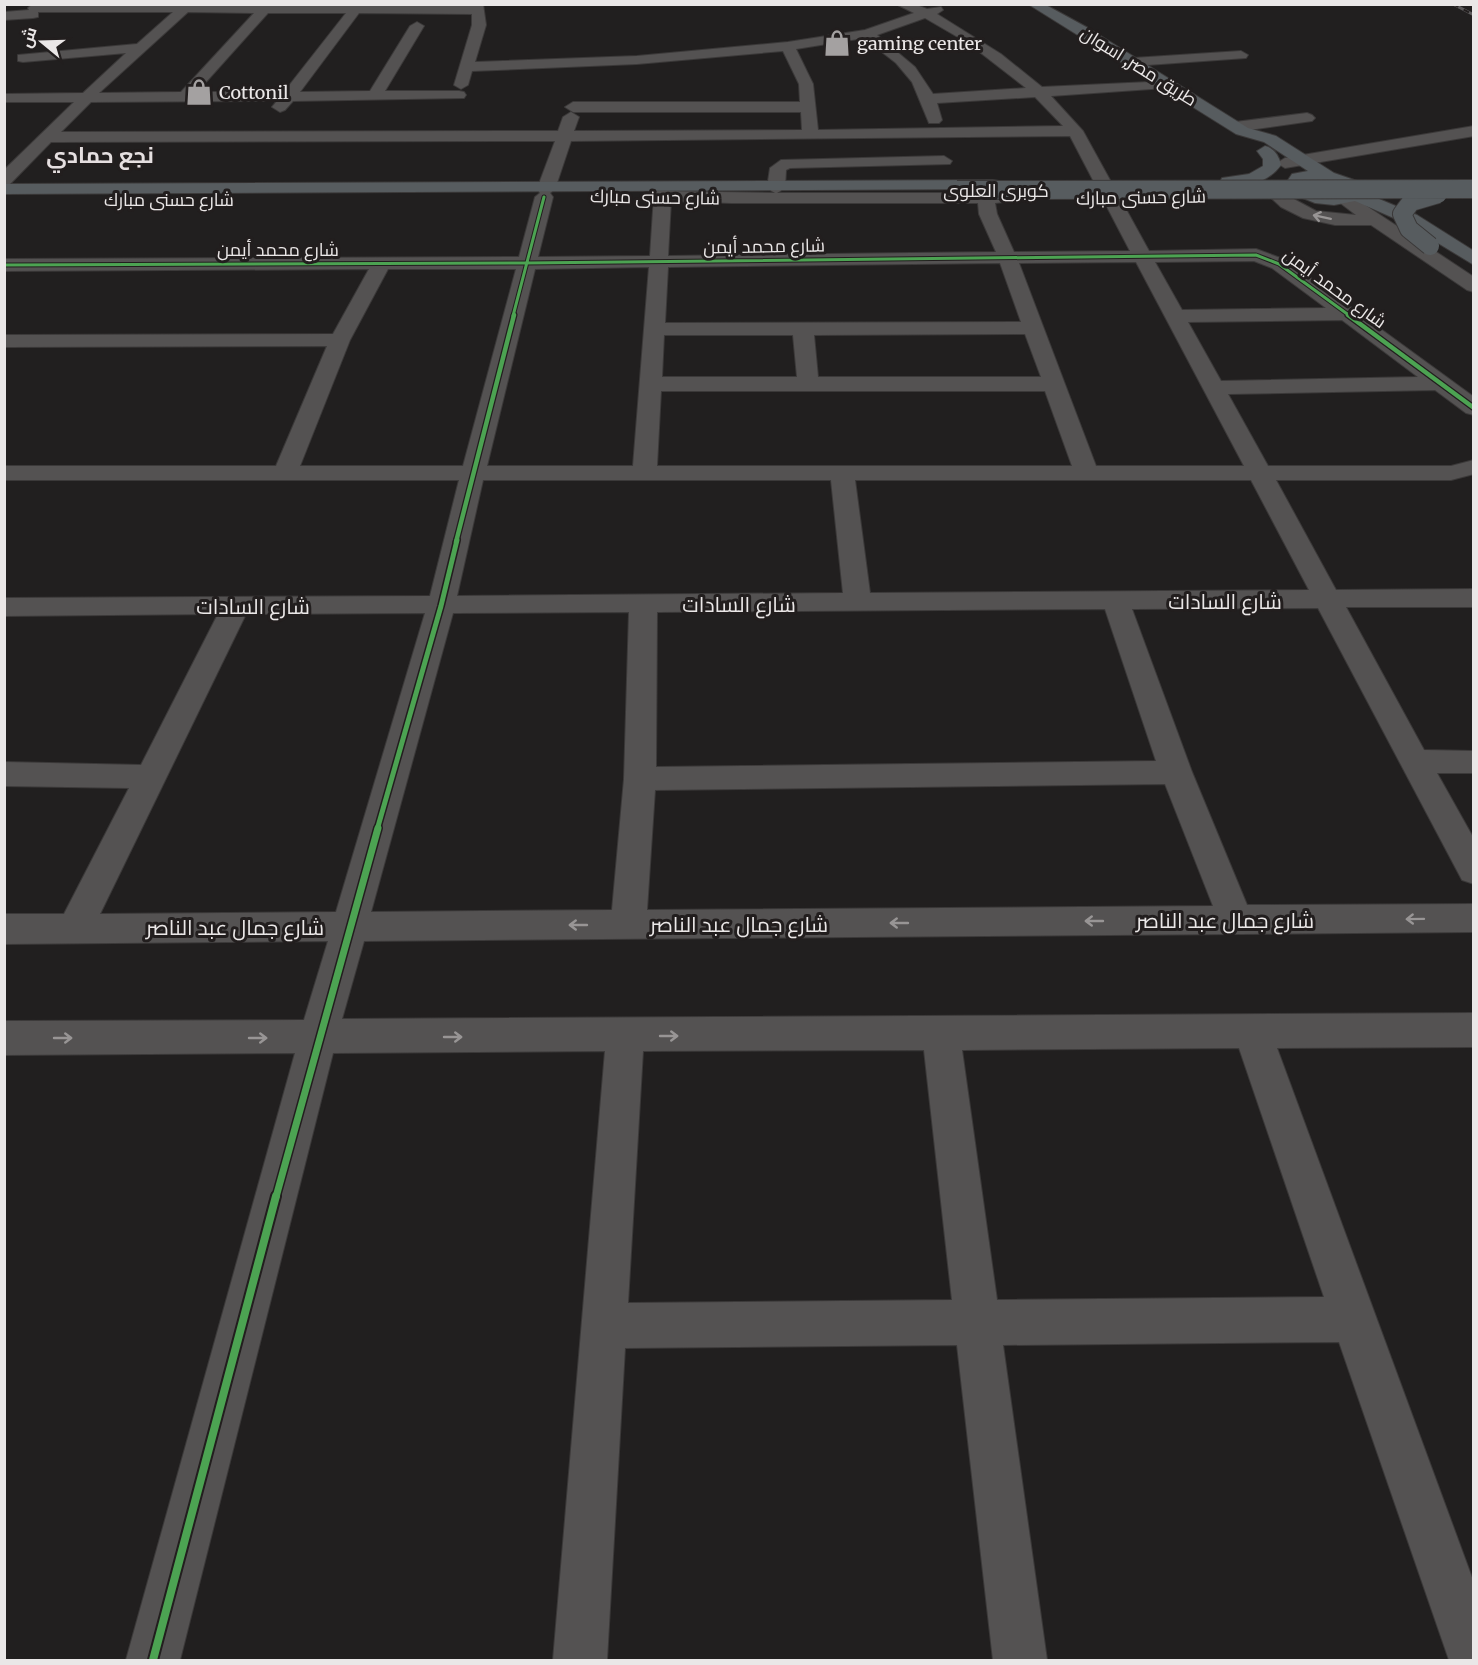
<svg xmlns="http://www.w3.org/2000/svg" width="1478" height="1665" font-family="Merriweather,Cairo,serif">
<rect width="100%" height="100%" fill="#211f1f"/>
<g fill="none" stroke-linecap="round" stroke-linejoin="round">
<defs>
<path id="minor" d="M33,4H483L486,25L475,62L637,56L788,42L865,30L914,13L896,4H914L927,9L941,7L943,10L937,14L1001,54L1042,87L1171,81L1173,84L1171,87L1166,88L1051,96L1083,131L1149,251L1256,249L1286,260L1474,397V415L1466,413L1435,390L1228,394L1268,466H1451L1474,460V474L1451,480H1276L1336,590L1474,589V607H1346L1424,750L1474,751V773H1437L1474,839V884L1462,880L1318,608L1132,609L1192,772L1247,905L1474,904V932L364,941L342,1019L1474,1013V1047L1277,1048L1474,1583V1660H1449L1339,1342L1003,1345L1047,1660H993L957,1345L625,1348L607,1660H553L605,1051L333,1053L180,1660H126L295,1053L4,1055V1021L304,1020L328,941L4,944V914H64L129,788L4,786V762L141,765L218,614L4,616V598L430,596L459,480H4V466H276L327,346L4,347V335L333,334L369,269L4,271V259L519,257L535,197L540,193L537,189L555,141L51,142L10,184L4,185V170L74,102H4V94L83,93L126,53L23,62L18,61V55L137,44L173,12H38V17L33,18L4,20V12L29,10L28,8ZM188,12L254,13L181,92L99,93ZM268,13H346L284,92H197ZM359,13L472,14V25L454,85L461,89L468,85L472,71L637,64L783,51L799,84L800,102H573L565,107L573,112H801L802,130L574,131L579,117L571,112L563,117L558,131L61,132L91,102L277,101L272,107L280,112L285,110L293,101L464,98L466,95L464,92L459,91H385L424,26L417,22L410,26L370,91L300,92ZM925,18L968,43L1026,88L933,94L915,67L877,35ZM864,38L896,63L912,82L929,123H939L942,120L937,103L1035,97L1063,126L818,130L813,84L796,49ZM1070,136L1130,251L1014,252L997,214L995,203L1004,202L1007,198L998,193H777L785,188L786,170L790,168L950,164L952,161L944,156L781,160L770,168L767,188L775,193L657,191L654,195L650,256L538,257L553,197L550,193L555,189L571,141ZM671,201L731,203H978L979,214L996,252L668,256ZM1254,261L1272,268L1326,308L1182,310L1155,262ZM1136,262L1244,466H1096L1019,263ZM1000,263L1021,322L665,323L668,267ZM649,267L633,466H487L535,269ZM388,269H516L463,466H300L350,340ZM1342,320L1418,377L1221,381L1188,322ZM1025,334L1041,377H818L814,335ZM664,335H793L797,377H662ZM661,391H1045L1072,466H657ZM483,480H831L843,593L457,596ZM855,480H1251L1309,590L870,593ZM1105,609L1156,761L656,767L657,612ZM629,612L624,779L612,910L371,912L453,613ZM425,613L336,912L100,914L246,614ZM1165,784L1213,906L647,910L655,790ZM1239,1048L1324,1297L997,1300L962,1050ZM924,1050L952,1300L628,1303L643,1051Z
M1241,51L1248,55L1246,58L1133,66L1126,62L1133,58Z
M1307,113L1312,115L1315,118L1312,121L1235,132L1227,127L1235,122Z
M1474,126V136L1285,168L1277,163L1285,158Z
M1277,190L1316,211L1356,215L1335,199L1338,195H1350L1474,277V292L1467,290L1371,225H1335L1303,218L1281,207L1268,195Z"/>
<path id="major" d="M1028,4H1044L1088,28L1248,128L1276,136L1334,173L1360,182L1365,193L1417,215L1474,251V265L1405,223L1355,201L1334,205L1315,203L1293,194L1284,186L1292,174L1308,171L1264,142L1236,134ZM1312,180L1332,183L1348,191L1324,194L1302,185Z
M1265,146C1274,148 1279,156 1281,165C1269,182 1242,191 1222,186L1220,182L1222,178L1249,174L1263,166V159L1257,151Z
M993,180L999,181L1001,185L999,189L4,194V184Z"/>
</defs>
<use href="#minor" stroke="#3b3939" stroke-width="2"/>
<use href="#major" stroke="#3b3939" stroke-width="2"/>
<use href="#minor" fill="#545252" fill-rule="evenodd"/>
<use href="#major" fill="#575c5f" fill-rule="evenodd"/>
<defs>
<path id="rail" d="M1453,4L1474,15"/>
</defs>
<use href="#rail" stroke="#5c5a5b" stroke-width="3"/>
<use href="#rail" stroke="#221e1e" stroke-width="2" stroke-dasharray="6" stroke-linecap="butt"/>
<defs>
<path id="major-bridge" d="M957,190L1474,189
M1430,246L1409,229L1402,214L1411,202L1438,194"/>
</defs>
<use href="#major-bridge" stroke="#3b3939" stroke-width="20" stroke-linecap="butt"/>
<use href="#major-bridge" stroke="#575c5f" stroke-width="18"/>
<defs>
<path id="cycleway-far4" d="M4,265L525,263L1256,255L1279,264L1350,316
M513,316L544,197"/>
<path id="cycleway-far3" d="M1348,315L1474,408
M456,542L514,315"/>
<path id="cycleway-far2" d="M377,830L441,606L457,540"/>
<path id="cycleway-far1" d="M276,1197L378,828"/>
<path id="cycleway" d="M153,1660L276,1196"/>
</defs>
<use href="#cycleway-far4" stroke="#221e1e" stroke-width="5"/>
<use href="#cycleway-far3" stroke="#221e1e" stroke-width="7"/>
<use href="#cycleway-far2" stroke="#221e1e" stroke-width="8"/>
<use href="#cycleway-far1" stroke="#221e1e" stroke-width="10"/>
<use href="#cycleway" stroke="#221e1e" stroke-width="12"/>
<use href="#cycleway-far4" stroke="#4ca352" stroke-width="3"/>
<use href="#cycleway-far3" stroke="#4ca352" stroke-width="4.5"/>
<use href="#cycleway-far2" stroke="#4ca352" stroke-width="5"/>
<use href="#cycleway-far1" stroke="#4ca352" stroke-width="7"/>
<use href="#cycleway" stroke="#4ca352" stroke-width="8"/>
</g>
<defs><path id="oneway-shaft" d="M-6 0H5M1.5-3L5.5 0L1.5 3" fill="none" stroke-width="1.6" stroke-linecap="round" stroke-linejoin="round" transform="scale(1.5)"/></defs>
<g stroke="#989595">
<use href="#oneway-shaft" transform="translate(1322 217) rotate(-168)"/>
<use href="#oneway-shaft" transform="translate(1415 919) rotate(179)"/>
<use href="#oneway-shaft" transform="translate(1094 921) rotate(180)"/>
<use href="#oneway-shaft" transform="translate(899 923) rotate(180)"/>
<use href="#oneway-shaft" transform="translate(578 925) rotate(180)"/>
<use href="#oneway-shaft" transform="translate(669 1036)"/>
<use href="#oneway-shaft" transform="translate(453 1037)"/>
<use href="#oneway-shaft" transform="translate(63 1038)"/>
<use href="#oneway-shaft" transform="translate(258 1038)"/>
</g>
<defs>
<symbol id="shop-bare" viewBox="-9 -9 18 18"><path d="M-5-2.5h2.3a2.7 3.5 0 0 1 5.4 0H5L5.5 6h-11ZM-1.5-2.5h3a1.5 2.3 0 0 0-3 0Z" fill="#a4a1a1" stroke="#221e1e" stroke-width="2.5" paint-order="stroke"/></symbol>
</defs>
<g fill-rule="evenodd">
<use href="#shop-bare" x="818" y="24" width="38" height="38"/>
<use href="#shop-bare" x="180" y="73" width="38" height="38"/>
</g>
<g text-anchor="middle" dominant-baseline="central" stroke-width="6" stroke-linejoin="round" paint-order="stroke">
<g font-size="18" fill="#eae7e7" stroke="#221e1e" text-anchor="start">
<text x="857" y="43">gaming center</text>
<text x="219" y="92">Cottonil</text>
</g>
<g font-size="18" fill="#eae7e7" stroke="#221e1e">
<text transform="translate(1139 66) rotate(32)">طريق مصر, اسوان</text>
<text x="996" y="190">كوبرى العلوى</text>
<text transform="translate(655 197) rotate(1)">شارع حسنى مبارك</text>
<text transform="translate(1141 197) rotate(-1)">شارع حسنى مبارك</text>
<text x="169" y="199">شارع حسنى مبارك</text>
<text transform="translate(764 246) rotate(-1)">شارع محمد أيمن</text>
<text x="278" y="249">شارع محمد أيمن</text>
<text transform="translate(1335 288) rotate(36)">شارع محمد أيمن</text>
</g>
<g font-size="21" fill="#eae7e7" stroke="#221e1e">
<text x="1225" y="601">شارع السادات</text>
<text x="739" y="604">شارع السادات</text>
<text x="253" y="606">شارع السادات</text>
<text x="1225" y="920">شارع جمال عبد الناصر</text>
<text x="739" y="924">شارع جمال عبد الناصر</text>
<text x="235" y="927">شارع جمال عبد الناصر</text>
</g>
<g font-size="22" font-weight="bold" fill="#e5dfe0" stroke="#221e1e">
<text x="100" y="155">نجع حمادي</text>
</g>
</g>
<rect width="1478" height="1665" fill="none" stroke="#eae7e7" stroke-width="12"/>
<g transform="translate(42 42) rotate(289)" stroke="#221e1e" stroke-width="4.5" paint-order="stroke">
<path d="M0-4.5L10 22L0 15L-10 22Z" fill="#eae7e7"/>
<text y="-9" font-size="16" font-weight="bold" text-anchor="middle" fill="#eae7e7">ش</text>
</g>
</svg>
